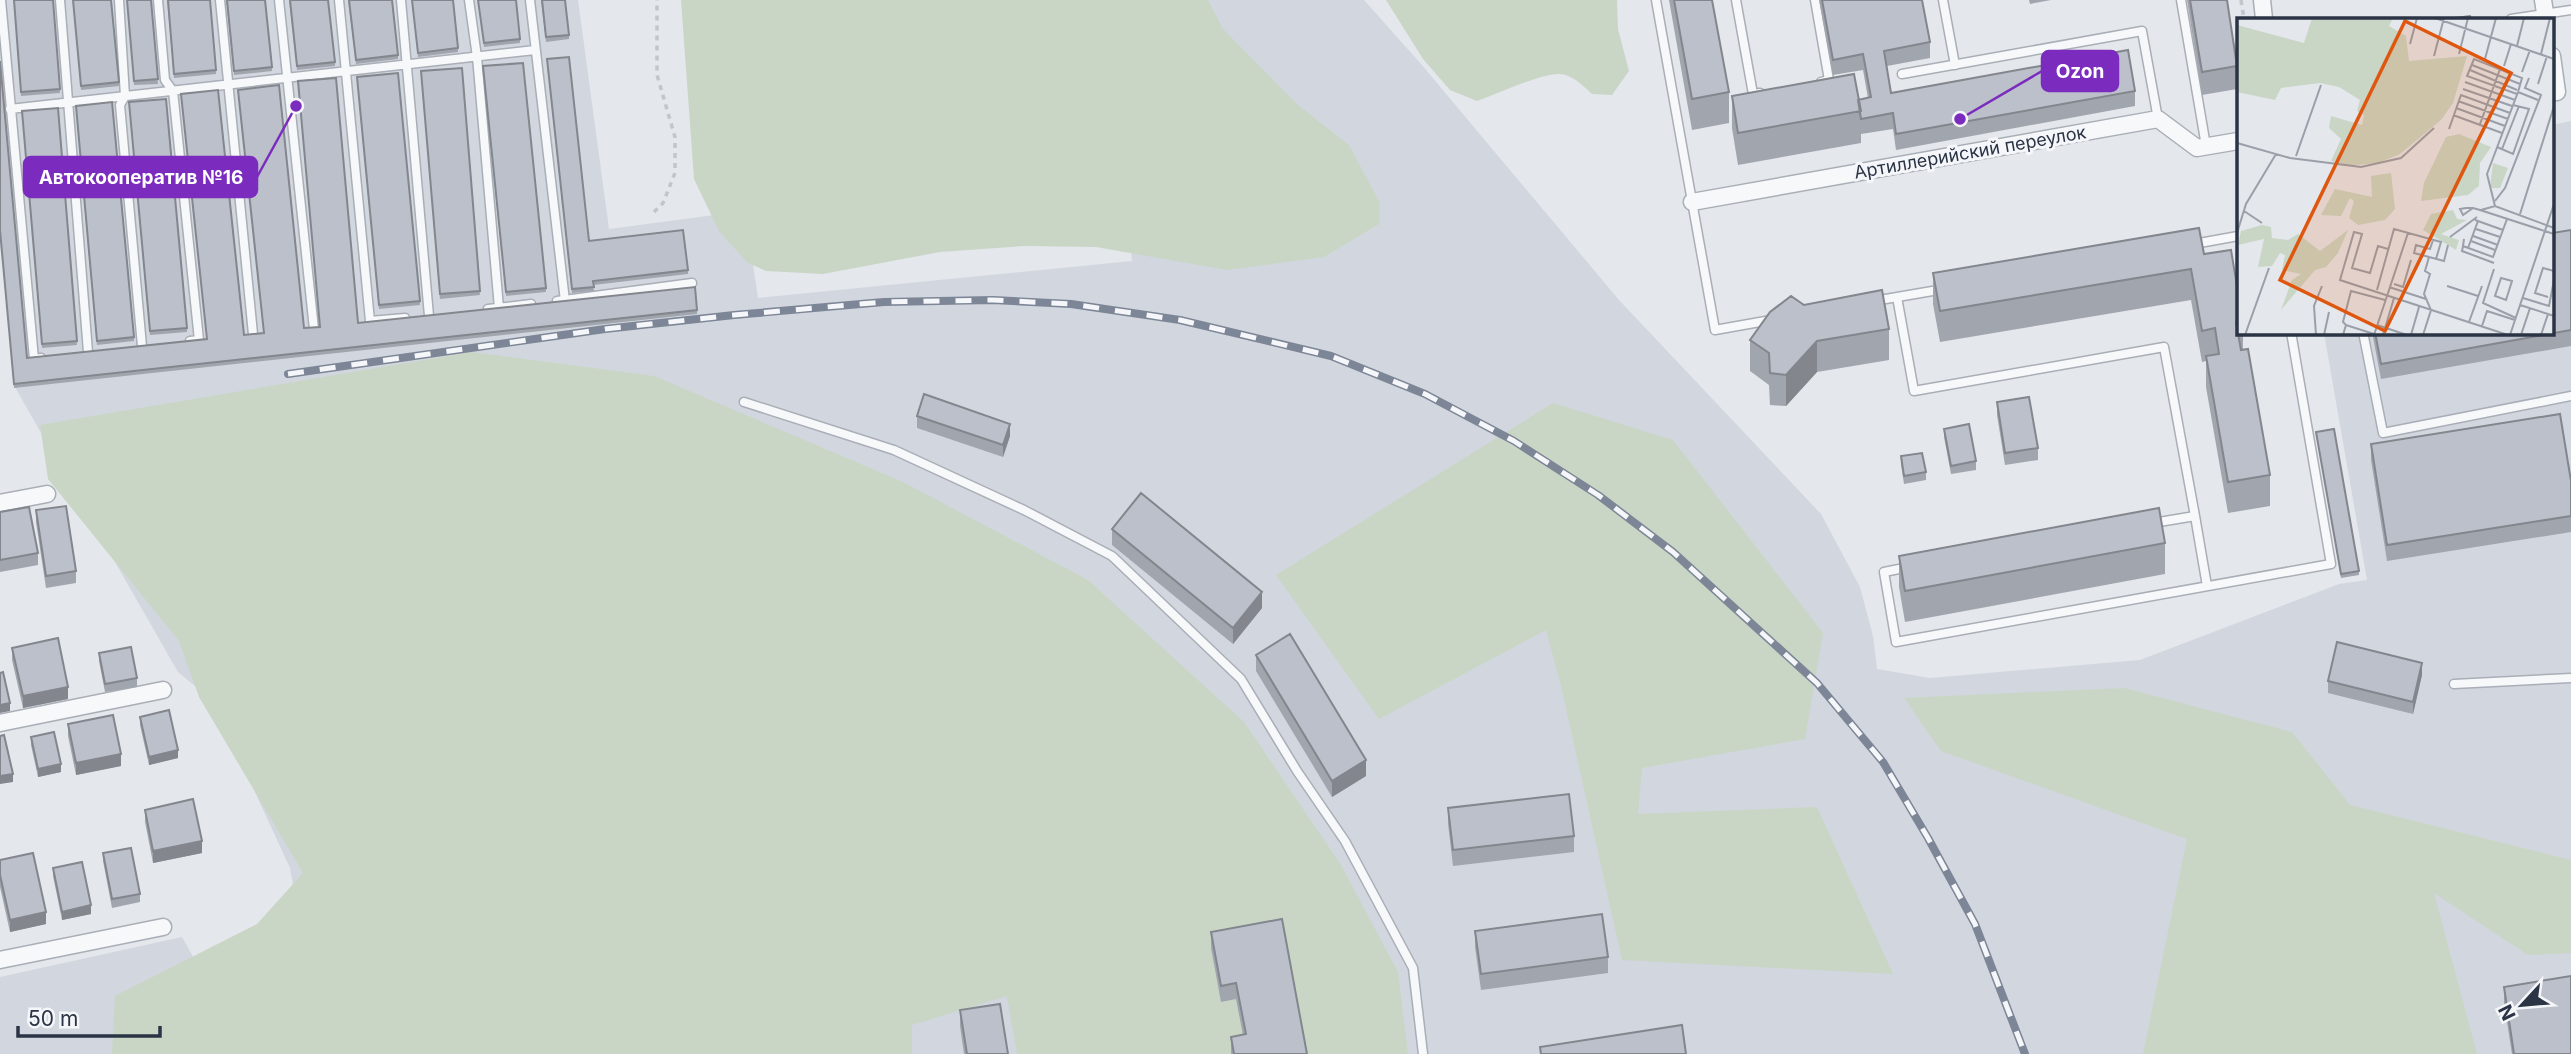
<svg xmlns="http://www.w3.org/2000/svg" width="2571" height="1054" font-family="Inter,sans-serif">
<rect width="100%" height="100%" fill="#e4e7ec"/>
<path fill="#d2d6de" d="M0,0H578L609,229L745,211L758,298L1132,261L1107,0H1364L1421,64L1619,300L1821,514L1860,587L1873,636L1877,669L1930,678L2140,660L2339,584L2367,580L2324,333L2552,332V125L2571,121V1054H374L301,929L290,868L213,701L178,672L16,389L0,246Z
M182,937L248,1054H0V977Z"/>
<path fill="#c9d6c5" d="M681,0H1208L1223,29L1298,105L1349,145L1380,203L1379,224L1324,257L1227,270L1096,247L1024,246L940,252L823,274L766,271L748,263L719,231L694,179Z
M1386,0H1617L1618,29L1629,71L1612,95L1592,94C1583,86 1572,74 1559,74C1542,73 1494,95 1477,101L1450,90L1423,59Z
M471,352L654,376L903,482L1088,580L1244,722L1341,865L1398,972L1408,1054H1017L1007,996L912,1025V1054H112L115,996L257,924L303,873L199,697L179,641L48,479L40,425Z
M1553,403L1673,440L1823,633L1805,739L1642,768L1638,814L1817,807L1893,974L1622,960L1561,686L1546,630L1379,719L1276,575Z
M2124,688L2292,732L2350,805L2571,860V953L2528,955L2434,893L2477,1054H2143L2187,839L1941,751L1904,698Z"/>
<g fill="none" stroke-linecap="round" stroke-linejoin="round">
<defs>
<path id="lane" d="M1,0L34,359L41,358
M60,0L88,352
M119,0L125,96L120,105L142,346
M158,0L165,80L173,91L199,340L190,341
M220,0L253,334
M279,0L314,329
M339,0L370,321L405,318
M401,0L429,316
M469,0L477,57L499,308
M530,0L565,301
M1656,0L1715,330L1771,320
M1736,0L1753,94L1760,93
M1815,0L1829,80L1821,82
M1943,0L1955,65
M2181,0L2206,146
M2511,19L2571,10
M1902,74L2142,31L2158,119
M10,109L535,50
M2194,244L2238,236
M1897,297L1914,391L2164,347L2195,516L2153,523
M557,301L692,283
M1874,301L1944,289
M488,309L531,304
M2363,332L2383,433L2571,396
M744,402L894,450L1024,510L1112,556L1241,679L1297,771L1345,841L1413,968L1423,1054
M2195,516L2207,586
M1909,567L1884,572L1896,642L2331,564L2291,332
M2454,684L2571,678"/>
<path id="street" d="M2262,0L2264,19
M2543,0L2546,19
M2552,56L2557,92
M1692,202L2158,119L2197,148L2238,141
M0,503L47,494
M0,723L163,690
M0,960L163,927"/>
</defs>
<use href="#lane" stroke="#a9aeb7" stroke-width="11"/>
<use href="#street" stroke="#a9aeb7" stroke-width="19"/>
<path stroke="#c2c5cb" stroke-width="3.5" stroke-dasharray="5 5" stroke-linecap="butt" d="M2241,0L2244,19
M654,212L663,203L675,173V137L657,75V0"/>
<use href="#lane" stroke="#f7f8fa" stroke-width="8"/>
<use href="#street" stroke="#f7f8fa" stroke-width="16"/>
<defs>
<path id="rail" d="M288,374L605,329L734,315L884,302L993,300L1071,304L1180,320L1331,356L1425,394L1514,441L1598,495L1673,552L1817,683L1883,762L1928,838L1975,924L2025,1054"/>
</defs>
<use href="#rail" stroke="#7d8696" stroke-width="8"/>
<use href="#rail" stroke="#f4f6f9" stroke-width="5" stroke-dasharray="16" stroke-linecap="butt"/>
</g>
<path fill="#a1a5ae" d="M14,0H53L60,93L21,96Z
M73,0L119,82V86L81,90Z
M127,0H151L158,84L134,85Z
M167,0L216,70V74L174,78Z
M226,0L272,67V71L234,75Z
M289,0L335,62V66L297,70Z
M348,0L398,55V59L356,64Z
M412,0L458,48V52L418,57Z
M478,0L520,39V43L484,47Z
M541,0L569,35V39L546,42Z
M1669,0H1712L1729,92V123L1692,130Z
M1819,0H1922L1930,42V58L1887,66L1891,93L2135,91V106L1896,150L1893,129L1861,134V143L1738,165L1732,128V96L1858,100L1868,98L1863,70L1833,75Z
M2029,0H2051L2030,4Z
M2187,0H2227L2237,66V89L2202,95Z
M547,63L589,241L688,270V274L593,285L594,291L572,293Z
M462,68L480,295L440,299L421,71Z
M483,71L546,288V292L506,296Z
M357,81L420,301V305L379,309Z
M129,106L187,328V332L150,335Z
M58,108L77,345L42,348L22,111Z
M76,110L134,337V341L97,345Z
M2571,230V346L2381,379L2372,332H2552Z
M0,234L27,358L358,323L697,310V314L14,388Z
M2204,254L2238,292V332H2243V350L2270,475V506L2228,513L2206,387V361L2202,362L2191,300L1940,342L1933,304V273Z
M1804,305L1889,329V360L1817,372L1786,406L1770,405L1769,385L1750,371V340Z
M1997,402L2038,448V460L2005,465L1997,415Z
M917,416L1010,436L1003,457L917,428Z
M1944,429L1976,461V470L1951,474L1944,437Z
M2316,432L2359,571V575L2341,578Z
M2371,444L2571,481V532L2387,561L2371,460Z
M1901,456L1926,472V480L1904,484L1901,464Z
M36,510L76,571V583L46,588L36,522Z
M0,512L38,553V565L0,572Z
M1112,529L1262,608L1233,644L1112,545Z
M2165,543V574L1905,622L1899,587V556Z
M12,648L68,699L23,708L12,660Z
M99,653L137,678V687L105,692L99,661Z
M1256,655L1366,776L1332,797L1256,671Z
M2422,675L2413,714L2328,693V681Z
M140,717L178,758L149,765L140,725Z
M68,724L121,766L76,775L68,736Z
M31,737L61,772L38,777L31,745Z
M1448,808L1574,836V852L1453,866L1448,824Z
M145,810L202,853L153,863L145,822Z
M103,853L140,894V902L112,908L103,861Z
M0,860L46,924L10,932L0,887Z
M53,868L91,914L62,920L53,876Z
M1475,931L1608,957V973L1481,990L1475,947Z
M1211,932L1307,1054H1231V1037L1243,1035L1236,999L1221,1002L1211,948Z
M2504,987L2571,1054H2512L2504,1003Z
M960,1010L1008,1054H964L960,1026Z"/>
<path fill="#83868d" d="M1817,341V372L1786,406V375Z
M1010,424V436L1003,457V445Z
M1262,592V608L1233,644V628Z
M2422,663V675L2413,714V702Z
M68,687V699L23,708V696Z
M10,703V711L0,713V705Z
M178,750V758L149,765V757Z
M121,754V766L76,775V763Z
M1366,760V776L1332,797V781Z
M61,764V772L38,777V769Z
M13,774V782L0,784V776Z
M202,841V853L153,863V851Z
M91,905V914L62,920V912Z
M46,912V924L10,932V920Z"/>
<path fill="#bbc0ca" stroke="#83868d" stroke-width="2" d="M14,0H53L60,89L21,92Z
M73,0H111L119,82L81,86Z
M127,0H151L158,79L134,81Z
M168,0H210L216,70L174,74Z
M227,0H265L272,67L234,71Z
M290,0H328L335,62L297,66Z
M349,0H392L398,55L356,60Z
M412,0H453L458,48L418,53Z
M478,0H516L520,39L484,43Z
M542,0H565L569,35L546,37Z
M1674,0H1712L1729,92L1692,99Z
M1822,0H1922L1930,42L1884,51L1891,93L2128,50L2135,91L1896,134L1893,113L1861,119L1858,100L1871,97L1863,54L1833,60Z
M2190,0H2227L2237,66L2202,72Z
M2470,16L2471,19H2447Z
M569,57L589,241L683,230L688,270L593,281L594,287L572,289L547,59Z
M0,61L27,358L207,339L181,94L218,90L244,335L264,333L238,90L279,85L304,328L320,327L298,81L336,78L358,323L695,287L697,310L14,384L0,230Z
M523,63L546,288L506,292L483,66Z
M462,68L480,291L440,294L421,71Z
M398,73L420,301L379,305L357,77Z
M1854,74L1861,111L1738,133L1732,96Z
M166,99L187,328L150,331L129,102Z
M112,102L134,337L97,341L76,106Z
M58,108L77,341L42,344L22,111Z
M2199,228L2204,254L2231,250L2238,292V321L2236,322L2241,350L2248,349L2270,475L2228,482L2206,356L2219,354L2215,328L2202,331L2191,269L1940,311L1933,273Z
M2571,230V330L2381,364L2375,332H2552V233Z
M1882,290L1889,329L1817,341L1786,375L1770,373L1769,353L1750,340L1770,312L1791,296L1804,305Z
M924,394L1010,424L1003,445L917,416Z
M2029,397L2038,448L2005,453L1997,402Z
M2560,414L2571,481V516L2387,545L2371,444Z
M1969,424L1976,461L1951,466L1944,429Z
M2334,429L2359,571L2341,574L2316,432Z
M1922,453L1926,472L1904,476L1901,456Z
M1141,493L1262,592L1233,628L1112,529Z
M66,506L76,571L46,576L36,510Z
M29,507L38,553L0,560V512Z
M2159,508L2165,543L1905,591L1899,556Z
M1290,634L1366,760L1332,781L1256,655Z
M58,638L68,687L23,696L12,648Z
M2337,642L2422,663L2413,702L2328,681Z
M131,647L137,678L105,684L99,653Z
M3,672L10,703L0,705V673Z
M169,710L178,750L149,757L140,717Z
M113,715L121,754L76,763L68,724Z
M54,732L61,764L38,769L31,737Z
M4,735L13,774L0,776V736Z
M1569,794L1574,836L1453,850L1448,808Z
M193,799L202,841L153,851L145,810Z
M131,848L140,894L112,899L103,853Z
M33,853L46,912L10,920L0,875V860Z
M82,862L91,905L62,912L53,868Z
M1602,914L1608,957L1481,974L1475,931Z
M1282,919L1307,1054H1234L1231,1037L1246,1034L1236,983L1221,986L1211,932Z
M2571,976V1054H2514L2504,987Z
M1000,1004L1008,1054H967L960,1010Z
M1682,1025L1686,1054H1541L1540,1047Z"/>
<g text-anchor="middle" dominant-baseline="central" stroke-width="6" stroke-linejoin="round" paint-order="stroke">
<g font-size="18" fill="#2b3445" stroke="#f4f6f9">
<text transform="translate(1970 152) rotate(-10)">Артиллерийский переулок</text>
</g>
</g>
<g transform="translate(2237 18)">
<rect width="317" height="317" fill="#e4e7ec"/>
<path d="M75,0H156L152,8L169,18L172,43L230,38L216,85L204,102L163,136L141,145L108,148L94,143L104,121L92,110L94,98L125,107L127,97L120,93L123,82L102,69L83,65L44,70L38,82L0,74V7L67,25ZM222,116L254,129L243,145L242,168L231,177L184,183L187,165L209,119ZM256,145L271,150L263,170H253ZM154,155L158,191L148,202L121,207L112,200L117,183L113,180L104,198L84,197L98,171L135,179L134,158ZM216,192L220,201L230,202L204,216L222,222L219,232L186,212L194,196ZM25,207L34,209L35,220L51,222L61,216L83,233L111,212L101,235L89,249L78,252L44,292L55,262L64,256L45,252L48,237L43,235L35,248L21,249L27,221L1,227L4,213Z" fill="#c9d6c5"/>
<path fill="none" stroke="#9a9fa9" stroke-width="2" d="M198,0L317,41M173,26L180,0M280,28L287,0M222,36L231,0M304,36L313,0M197,38L207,0M248,41L259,0M235,47L283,66M267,48L274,26M233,52L280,72M285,54L293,32M228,64L278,82M301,66L310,38M226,71L275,88M281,74L301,82M221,83L271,101M219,90L268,108M216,97L265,115M243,106L263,51M212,111L224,77L273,95M0,125L53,140L124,149L164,140L197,110M260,129L276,136L292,91L276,87M265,131L282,88M59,138L84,67M258,183L268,170L304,77L288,70L292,60M258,188L250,156L281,74L285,60L237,41L230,58L280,76M236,190L226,197L223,191L229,190H236L243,192L317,216M244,192L258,188L317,210M7,193L25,205M283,196L317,88M238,202L266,212M239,211L263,219M0,215L9,186L39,136M236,218L261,227M213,219L240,199M227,221L226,228L256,239L270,201M234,223L258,232M226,228L225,233L257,245M231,230L241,203M151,231L141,228L133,255L115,250L125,216L117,214L103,262L271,317M192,239L177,235L179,227L193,231L196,222M257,251L246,285L279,300M264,260L275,263L269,282L258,278ZM157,266L166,269L174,242M210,268L241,278M152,269L189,281M140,272L157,211L204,224L199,241M311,279L298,275L306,250L317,253M286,280L312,288L317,262M283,287L311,296M232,304L245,268M109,307L106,304L114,273L148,282M140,307L170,317M245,308L250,293L278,302M8,317L32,250M79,317L77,288L85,268M87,317L92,294M106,317L109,307L137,316M137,317L171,215M146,317L157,280M174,317L182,289M186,317L194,292L187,276L193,256L188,253L192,239L207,243L211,227M273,317L317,186M284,317L293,290M304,317L311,296L317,298"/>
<path fill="#df570f" fill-opacity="0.15" stroke="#df570f" stroke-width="3.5" d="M168,3L274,55L148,313L43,262Z"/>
<rect width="317" height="317" fill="none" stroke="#2b3445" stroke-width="3.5"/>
</g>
<path fill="none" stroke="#7b2cbf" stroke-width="2.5" d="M1960 119L2042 71M296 106L257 177"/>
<g fill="#7b2cbf" stroke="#f4f6f9" stroke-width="2.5">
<circle cx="1960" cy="119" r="7"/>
<circle cx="296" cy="106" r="7"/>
</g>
<g fill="#7b2cbf" stroke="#7b2cbf" stroke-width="2.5">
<rect x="2042" y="51" width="76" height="40" rx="7"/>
<rect x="24" y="157" width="233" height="40" rx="7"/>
</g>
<g font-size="19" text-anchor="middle" font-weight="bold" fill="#fff">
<text x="2080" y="78">Ozon</text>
<text x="141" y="184">Автокооператив №16</text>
</g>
<g transform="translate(2522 1005) rotate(244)" stroke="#f4f6f9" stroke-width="5" paint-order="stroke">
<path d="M0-5L12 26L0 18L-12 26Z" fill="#2b3445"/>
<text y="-10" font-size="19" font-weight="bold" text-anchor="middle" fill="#2b3445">N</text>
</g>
<path d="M18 1026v10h142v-10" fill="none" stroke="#2b3445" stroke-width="3.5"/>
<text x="28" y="1026" font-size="21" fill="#2b3445" stroke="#f4f6f9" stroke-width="5" paint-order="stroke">50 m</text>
</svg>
